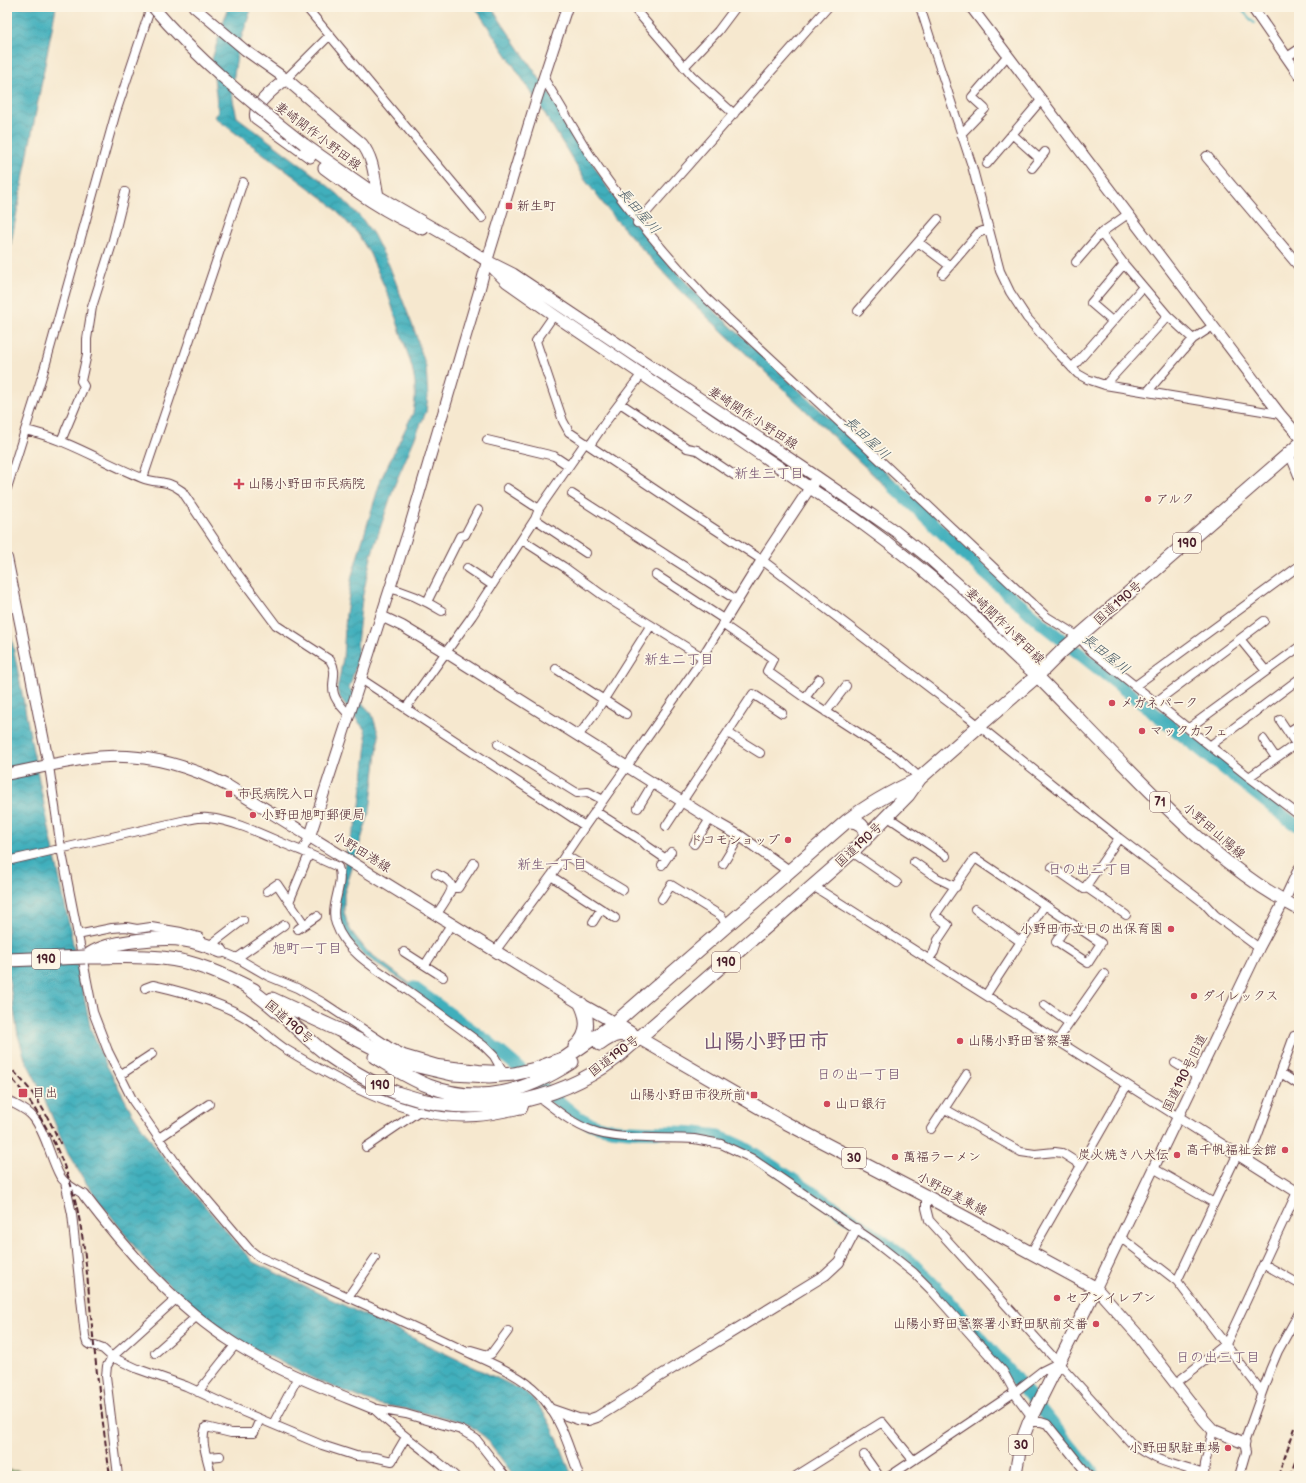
<svg xmlns="http://www.w3.org/2000/svg" width="1306" height="1483" font-family="'Balsamiq Sans','Klee One',sans-serif">
<defs>
<pattern id="forest-firs" width="22" height="20" patternUnits="userSpaceOnUse"><rect width="22" height="20" fill="#86bc78"/><path d="M5 1l3.5 6h-7zM16 11l3.5 6h-7z" fill="#709863"/></pattern>
<pattern id="water-waves" width="16" height="10" patternUnits="userSpaceOnUse"><rect width="16" height="10" fill="#40afbc"/><path d="M0 5q4-4 8 0t8 0" fill="none" stroke="#388e99"/></pattern>
</defs>
<rect width="100%" height="100%" fill="#fcf5e5"/>
<filter id="ink" filterUnits="userSpaceOnUse"><feTurbulence type="fractalNoise" baseFrequency=".025" numOctaves="2"/><feDisplacementMap in="SourceGraphic" scale="8" xChannelSelector="R" yChannelSelector="G"/><feConvolveMatrix kernelMatrix="1 2 1 2 8 2 1 2 1" color-interpolation-filters="sRGB"/></filter>
<filter id="wash" filterUnits="userSpaceOnUse"><feTurbulence type="fractalNoise" baseFrequency=".012" numOctaves="4" result="noise"/><feDisplacementMap in="SourceGraphic" scale="16" xChannelSelector="R" yChannelSelector="G"/><feGaussianBlur stdDeviation="0.9" result="paint"/><feColorMatrix in="noise" values="0 0 0 0 0 0 0 0 0 0 0 0 0 0 0 0 0 1.4 0 .05"/><feComposite in="paint" operator="in"/></filter>
<g filter="url(#wash)">
<rect width="100%" height="100%" fill="#f6e8cf"/>
<path fill="url(#forest-firs)" stroke="#686e52" d="M7,1470L19,1471L25,1476H7Z"/>
<path fill="url(#water-waves)" stroke="#456774" d="M7,7H56L7,264Z
M228,7H252L239,45L232,87L233,100L237,117L321,180L339,195L362,219L373,234L389,265L415,332L426,367L428,396L426,412L395,484L372,553L362,599L357,644L358,660L349,688L372,714L379,736L370,811L344,894V911L347,923L351,931L367,951L429,998L362,954L351,942L338,923L336,913L348,844L356,825L360,805L367,743L365,730L341,700L337,690L343,658L346,614L352,575L381,479L413,413L415,399V383L412,367L389,297L370,254L358,234L328,202L214,117L218,113L212,59Z
M475,7H491L550,94L609,190L656,250L702,299L910,494L903,503L680,291L611,214L585,180L542,109Z
M7,614L34,756L91,1030L105,1062L131,1111L161,1155L253,1262L524,1391C550,1412 560,1445 572,1476H514L486,1438L469,1425L460,1421L407,1409L376,1404L316,1380L247,1345L226,1332L209,1320L153,1271L88,1186L68,1154L38,1084L25,1059L18,1035L7,968Z"/>
<g fill="none" stroke-linecap="round" stroke-linejoin="round">
<path stroke="#40afbc" stroke-width="2" d="M1239,7L1254,23"/>
<path stroke="#40afbc" stroke-width="13" d="M894,487L986,574L1042,624L1289,820L1299,826
M414,988L487,1041L576,1116C580,1118 585,1121 589,1123C625,1138 673,1127 711,1135C726,1138 740,1145 753,1153L864,1227L914,1265L936,1287L1012,1374L1095,1476"/>
</g>
</g>
<g filter="url(#ink)">
<g fill="none" stroke-linecap="round" stroke-linejoin="round">
<defs>
<path id="minor" d="M306,7L482,218
M633,7L692,76L734,114
M920,7L972,166L1000,271L1010,292L1027,318L1058,353L1078,374L1087,379L1105,385L1280,414
M1287,57L1299,49
M684,67L718,31L736,7
M286,79L330,35
M544,79C560,104 574,130 590,155C624,206 664,253 706,298L864,445L1027,599L1047,617L1079,637L1090,650L1249,777L1299,815
M961,134L985,109L972,97L1008,55
M1012,134L1040,159
M987,164L1042,99
M1032,168L1045,152
M637,223L828,7
M1101,233L1124,264L1168,316L1193,339
M918,242L950,266
M1076,262L1101,233L1128,214
M943,274L978,233L988,229
M858,311L938,219
M554,315L536,341L563,421L569,432L687,511L762,560L968,717L1119,838L1204,903L1215,915L1259,948
M1112,321L1091,303L1124,264
M1072,368L1143,287
M1105,385L1168,316
M1148,391L1193,339L1213,326
M620,403L687,448L697,450L734,475
M25,430C67,439 102,462 142,478C157,484 167,479 182,491L235,570L276,625L330,660C339,674 330,681 334,694C336,702 344,709 349,715
M487,440L554,456L569,466
M61,441L84,386L81,381L87,354V339L92,307L112,244L125,192
M590,445L607,420L641,375
M1289,453L1299,478
M143,478L243,182
M7,488L44,370L116,112L151,7
M572,494L738,601
M539,509L585,443
M535,519L586,553
M522,540L564,567L601,594L702,657
M467,568L492,585
M389,588C408,592 426,601 442,611
M427,602L460,536L465,535L478,510
M722,624L773,659L767,671L805,698L899,759L920,778
M1240,639L1266,671
M556,669L626,714
M361,679L585,826
M1135,686L1299,566
M805,698L819,679
M1156,702L1264,621
M406,708L472,616L535,519L539,509L507,488
M826,712L846,686
M1189,728L1299,647
M1288,732L1299,725
M728,733L760,753
M578,736L594,715L651,625
M1263,739L1276,758
M498,744L577,793L588,792L603,800
M1211,745L1299,679
M49,766L61,848L93,1012L108,1051L133,1101L176,1163L250,1250L259,1257C328,1288 397,1318 465,1351C488,1362 520,1374 538,1393C560,1415 569,1447 579,1476
M1249,777L1296,744L1280,720
M638,808L653,783
M595,811L642,841L647,846L666,859
M888,817L946,856
M666,826L753,694L782,713
M694,844L710,819
M302,851L338,867C345,885 329,905 336,924C346,954 383,973 407,990C433,1008 458,1027 484,1046L494,1056L502,1070
M852,852L897,883
M565,855L623,890
M7,861L186,820C193,819 201,817 208,818C240,821 272,840 302,851L310,836
M914,862L937,878L956,887
M723,864L740,836
M662,865L671,852
M1052,867L1084,889L1119,838
M436,874C441,876 447,879 450,883C456,889 440,908 437,914
M551,876L615,918
M813,886L1178,1117
M452,888H458L474,863
M1084,889L1087,888L1126,915
M267,891L277,884L304,924
M662,899L671,885L721,916L727,925
M289,902L309,854
M975,909L1021,942
M593,922L601,909
M298,929L317,916
M77,935L112,928L126,927L137,929L151,927L181,932L199,937
M213,943L243,920
M218,948L221,951L237,958L268,976L297,988L322,1002L390,1047L404,1054L438,1064L479,1069L500,1070
M496,950L551,876L585,826L701,661L702,657L725,620L656,575
M404,952L443,977
M237,958L284,925
M929,959L934,952L938,940L948,925L935,915L975,858L1101,943L1088,963L1056,942L1069,922
M425,965L452,923
M145,988L153,985C184,992 222,1002 249,1020C262,1029 273,1042 287,1050C342,1083 409,1122 476,1117C492,1116 508,1112 523,1109L526,1100
M986,995L1044,906
M1044,1005L1069,1023
M1057,1041L1104,974
M1175,1063L1198,1077
M1281,1073L1299,1085
M120,1075L152,1054
M539,1097C555,1109 571,1123 590,1130C617,1141 665,1137 694,1139L721,1144L751,1158L876,1243L914,1273L932,1291L1003,1371L1017,1397L1032,1417
M7,1100C15,1105 27,1109 33,1117C46,1133 50,1158 60,1176C65,1185 76,1189 84,1195
M945,1109L1021,1152L1035,1154L1055,1152L1062,1153L1081,1165
M931,1129L967,1074
M159,1138L209,1104
M366,1147L419,1111
M1248,1162L1294,1036L1299,1035
M1153,1168L1214,1203
M65,1182L72,1214L85,1336L87,1343L90,1345
M926,1196V1208L929,1220L1132,1444C1152,1461 1180,1466 1204,1474L1205,1476
M1120,1237L1177,1281L1262,1392
M1031,1253L1127,1085
M1264,1264L1299,1284
M1177,1281L1237,1155
M348,1297L375,1258
M95,1346L103,1349L112,1357L138,1369L186,1386L229,1406L322,1445L356,1456L374,1457L392,1461L406,1437
M471,1350L488,1355L491,1354L508,1331
M155,1353L197,1316
M1176,1383L1226,1344L1297,1192L1299,1194
M198,1392L236,1344
M372,1408L406,1414L461,1430L476,1439L505,1476
M373,1408C398,1433 428,1452 455,1476
M1029,1422H1041L1047,1424L1089,1476
M273,1424L298,1377
M864,1455L879,1476
M208,1457L220,1456
M1204,1474L1205,1464L1213,1430
M118,1476L106,1376L107,1366L112,1357L176,1299
M211,1476C209,1460 199,1443 206,1427L231,1433H254L260,1419
M796,1476L882,1422L913,1460
M890,1476L1015,1392L1042,1371L1058,1363
M1239,1476L1246,1452L1244,1443L1270,1370L1278,1351L1299,1313"/>
<path id="tertiary" d="M194,7L245,50L286,79
M971,7L1280,414L1299,436
M1252,7L1299,75
M1207,157L1299,266
M7,558L49,766
M381,616L402,626L445,652L710,819L740,836L789,871
M725,620L762,560L817,477
M310,836L361,679L408,532L480,288L487,261L536,101L567,7
M1178,1117L1297,1192
M84,1195C126,1250 176,1307 235,1344C278,1371 326,1389 372,1408
M1096,1288L1259,948L1284,901L1299,869
M552,1410L578,1419L588,1420L597,1417L637,1392L655,1379L825,1275L839,1262L856,1229"/>
<path id="secondary" d="M304,144L378,196L466,247L487,261L513,274L817,477L895,531L930,559L989,612L1026,654L1037,676
M310,157L256,118C251,105 278,86 286,79L362,144C374,159 374,177 378,196
M324,168C355,191 387,214 423,229
M492,267L507,282L554,315L853,517C890,544 926,571 959,601C985,624 1006,652 1034,673
M7,774C38,768 69,760 100,757C146,753 188,765 228,786L581,1004L615,1023
M1096,1288L1137,1334L1204,1420L1213,1430L1244,1443"/>
<path id="primary" d="M1037,676C1068,707 1098,739 1129,770C1181,823 1232,874 1299,909
M615,1023L639,1038L784,1122L926,1196L1096,1288L1029,1422L1021,1443L1015,1476"/>
<path id="trunk" d="M847,821C859,820 867,827 865,840
M90,954C109,941 163,936 185,940C197,942 209,946 221,951
M85,957C111,957 137,955 162,958C195,961 225,975 254,990
M247,987C262,998 277,1010 291,1023C303,1034 315,1046 328,1055C350,1070 374,1085 400,1094C473,1119 555,1104 616,1058L852,852L908,795L920,778L979,726L1037,676L1063,650L1299,445
M272,999L339,1030L386,1054L418,1066L452,1074L489,1076L514,1074L535,1069L565,1058L615,1023L847,821C869,804 893,791 919,779
M600,1044C615,1033 621,1032 639,1038
M575,1047C589,1035 589,1020 581,1004
M375,1057C392,1067 410,1079 429,1086C481,1106 527,1091 572,1062"/>
</defs>
<use href="#minor" stroke="#643d44" stroke-width="10"/>
<use href="#tertiary" stroke="#643d44" stroke-width="12"/>
<use href="#secondary" stroke="#643d44" stroke-width="13"/>
<use href="#primary" stroke="#643d44" stroke-width="14"/>
<use href="#trunk" stroke="#643d44" stroke-width="15"/>
<use href="#minor" stroke="#fff" stroke-width="8"/>
<use href="#tertiary" stroke="#fff" stroke-width="10"/>
<use href="#secondary" stroke="#fff" stroke-width="11"/>
<use href="#primary" stroke="#fff" stroke-width="12"/>
<use href="#trunk" stroke="#fff" stroke-width="13"/>
<path stroke="#4a1f2b" stroke-width="2" stroke-dasharray="6 3" stroke-linecap="butt" d="M7,1065C34,1090 46,1112 61,1145
M7,1073C33,1102 53,1135 66,1171C84,1217 87,1277 92,1326C97,1376 103,1426 110,1476
M1278,1476L1295,1428
M1290,1476L1299,1451"/>
<defs>
<path id="secondary-bridge" d="M153,7C197,59 250,102 304,144"/>
<path id="trunk-bridge" d="M7,960L85,957"/>
</defs>
<use href="#secondary-bridge" stroke="#643d44" stroke-width="13" stroke-linecap="butt"/>
<use href="#trunk-bridge" stroke="#643d44" stroke-width="15" stroke-linecap="butt"/>
<use href="#secondary-bridge" stroke="#fff" stroke-width="11"/>
<use href="#trunk-bridge" stroke="#fff" stroke-width="13"/>
</g>
</g>
<g fill="#d1495b" stroke="#fcf5e5" stroke-width="1.5">
<rect x="505" y="202" width="8" height="8" rx="2"/>
<path d="M237 478h4v4h4v4h-4v4h-4v-4h-4v-4h4z"/>
<circle cx="1148" cy="499" r="4"/>
<circle cx="1112" cy="703" r="4"/>
<circle cx="1142" cy="731" r="4"/>
<rect x="225" y="790" width="8" height="8" rx="2"/>
<circle cx="253" cy="815" r="4"/>
<circle cx="788" cy="840" r="4"/>
<circle cx="1171" cy="929" r="4"/>
<circle cx="1194" cy="996" r="4"/>
<circle cx="960" cy="1041" r="4"/>
<rect x="18" y="1088" width="10" height="10" rx="2"/>
<rect x="750" y="1091" width="8" height="8" rx="2"/>
<circle cx="827" cy="1104" r="4"/>
<circle cx="1285" cy="1150" r="4"/>
<circle cx="1177" cy="1155" r="4"/>
<circle cx="895" cy="1157" r="4"/>
<circle cx="1057" cy="1298" r="4"/>
<circle cx="1096" cy="1324" r="4"/>
<circle cx="1228" cy="1448" r="4"/>
</g>
<g text-anchor="middle" dominant-baseline="central" stroke-width="3.5" stroke-linejoin="round" paint-order="stroke">
<g fill="#fcf5e5" stroke="#7f5f63" stroke-width="1">
<rect x="1173" y="533" width="28" height="20" rx="3"/>
<rect x="1150" y="792" width="20" height="20" rx="3"/>
<rect x="32" y="949" width="28" height="20" rx="3"/>
<rect x="712" y="952" width="28" height="20" rx="3"/>
<rect x="366" y="1075" width="28" height="20" rx="3"/>
<rect x="842" y="1148" width="24" height="20" rx="3"/>
<rect x="1009" y="1435" width="24" height="20" rx="3"/>
</g>
<g font-size="12" font-weight="bold" fill="#4a1f2b">
<text x="1187" y="543">190</text>
<text x="1160" y="802">71</text>
<text x="46" y="959">190</text>
<text x="726" y="962">190</text>
<text x="380" y="1085">190</text>
<text x="854" y="1158">30</text>
<text x="1021" y="1445">30</text>
</g>
<g font-size="13" fill="#4a1f2b" stroke="#fcf5e5">
<text transform="translate(318 136) rotate(37)">妻崎開作小野田線</text>
<text transform="translate(753 418) rotate(33)">妻崎開作小野田線</text>
<text transform="translate(1118 603) rotate(-41)">国道190号</text>
<text transform="translate(1005 626) rotate(44)">妻崎開作小野田線</text>
<text transform="translate(1214 831) rotate(41)">小野田山陽線</text>
<text transform="translate(859 845) rotate(-43)">国道190号</text>
<text transform="translate(362 852) rotate(32)">小野田港線</text>
<text transform="translate(289 1022) rotate(41)">国道190号</text>
<text transform="translate(614 1056) rotate(-37)">国道190号</text>
<text transform="translate(1185 1073) rotate(-64)">国道190号旧道</text>
<text transform="translate(952 1194) rotate(28)">小野田美東線</text>
</g>
<g font-size="13" fill="#4a1f2b" stroke="#fcf5e5" text-anchor="start">
<text x="517" y="206">新生町</text>
<text x="248" y="484">山陽小野田市民病院</text>
<text x="1156" y="499">アルク</text>
<text x="1120" y="703">メガネパーク</text>
<text x="1150" y="731">マックカフェ</text>
<text x="237" y="794">市民病院入口</text>
<text x="261" y="815">小野田旭町郵便局</text>
<text x="780" y="840" text-anchor="end">ドコモショップ</text>
<text x="1163" y="929" text-anchor="end">小野田市立日の出保育園</text>
<text x="1202" y="996">ダイレックス</text>
<text x="968" y="1041">山陽小野田警察署</text>
<text x="32" y="1093">目出</text>
<text x="746" y="1095" text-anchor="end">山陽小野田市役所前</text>
<text x="835" y="1104">山口銀行</text>
<text x="1277" y="1150" text-anchor="end">高千帆福祉会館</text>
<text x="1169" y="1155" text-anchor="end">炭火焼き八犬伝</text>
<text x="903" y="1157">萬福ラーメン</text>
<text x="1065" y="1298">セブンイレブン</text>
<text x="1088" y="1324" text-anchor="end">山陽小野田警察署小野田駅前交番</text>
<text x="1220" y="1448" text-anchor="end">小野田駅駐車場</text>
</g>
<g font-size="14" font-style="italic" fill="#465965" stroke="#fcf5e5">
<text transform="translate(639 211) rotate(49)">長田屋川</text>
<text transform="translate(867 438) rotate(43)">長田屋川</text>
<text transform="translate(1106 654) rotate(38)">長田屋川</text>
</g>
<g font-size="14" fill="#725070" stroke="#fcf5e5">
<text x="769" y="473">新生三丁目</text>
<text x="679" y="659">新生二丁目</text>
<text x="552" y="864">新生一丁目</text>
<text x="1090" y="869">日の出二丁目</text>
<text x="307" y="948">旭町一丁目</text>
<text x="859" y="1074">日の出一丁目</text>
<text x="1218" y="1357">日の出三丁目</text>
</g>
<g font-size="21" font-weight="bold" fill="#725070" stroke="#fcf5e5">
<text x="766" y="1041">山陽小野田市</text>
</g>
</g>
<rect width="1306" height="1483" fill="none" stroke="#fcf5e5" stroke-width="24"/>
</svg>
